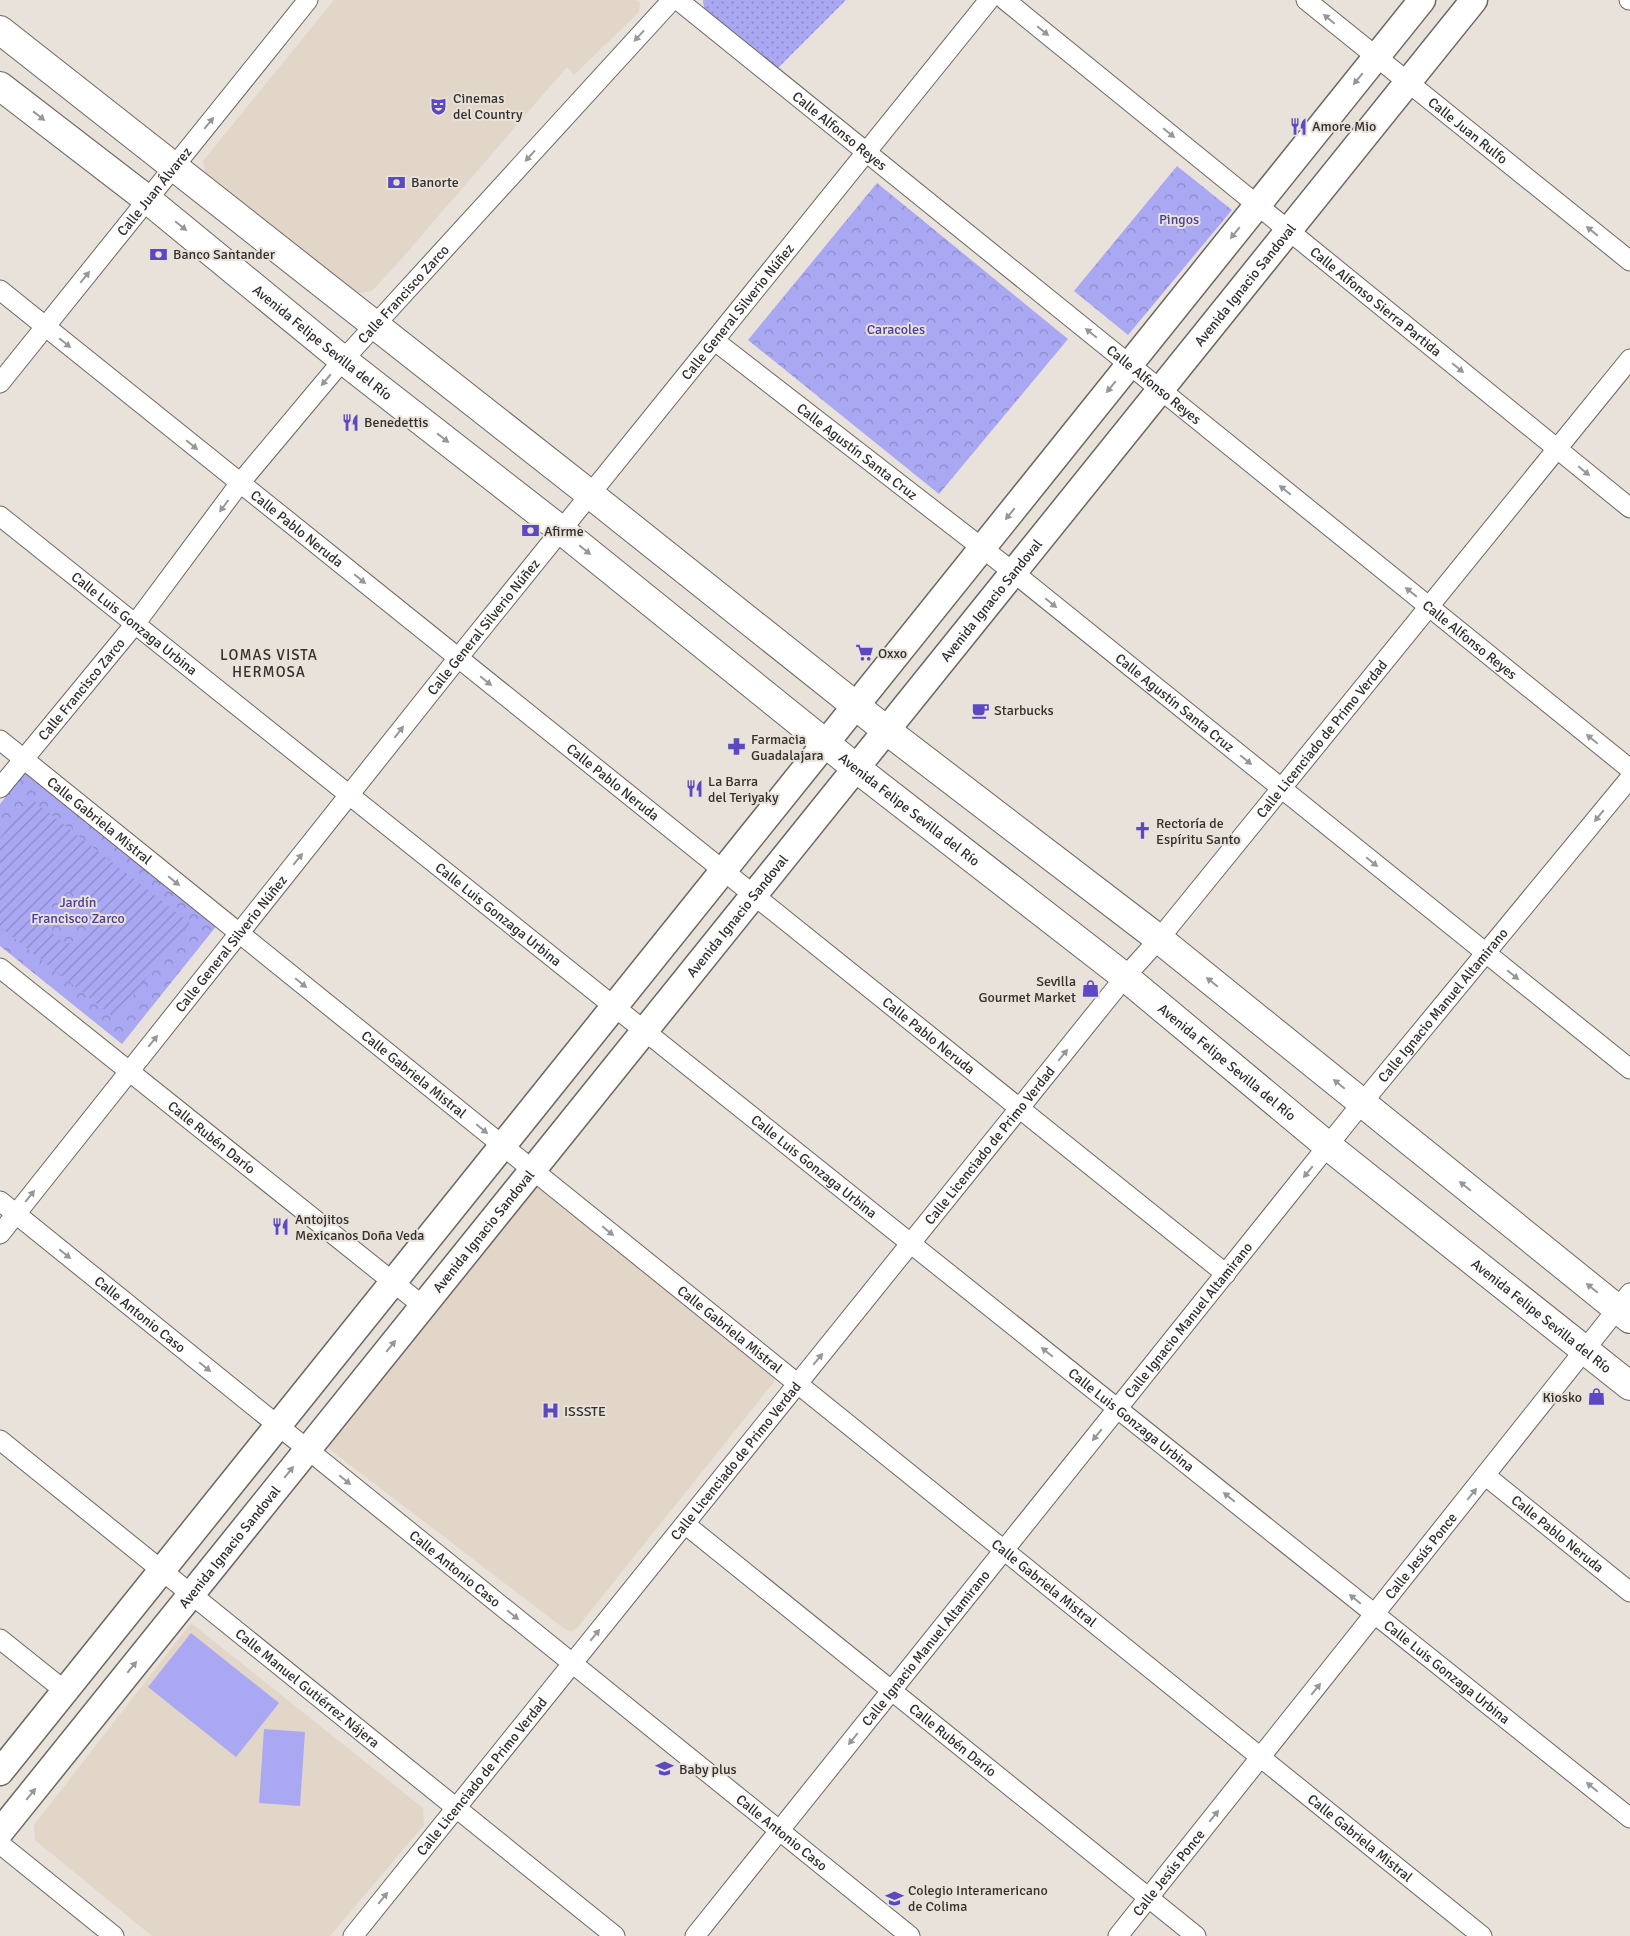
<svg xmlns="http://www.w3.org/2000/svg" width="1630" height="1936" font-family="Signika,sans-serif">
<defs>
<pattern id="grass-dots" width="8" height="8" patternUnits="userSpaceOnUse" patternTransform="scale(1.25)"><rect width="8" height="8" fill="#aaa8f3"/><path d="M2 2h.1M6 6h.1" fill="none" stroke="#8b89c5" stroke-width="1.8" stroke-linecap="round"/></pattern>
<pattern id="park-crowns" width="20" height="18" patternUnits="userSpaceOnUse" patternTransform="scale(1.25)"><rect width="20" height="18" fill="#aaa8f3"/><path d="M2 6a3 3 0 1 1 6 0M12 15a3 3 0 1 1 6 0" fill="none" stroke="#8b89c5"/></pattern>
<pattern id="garden-furrows" width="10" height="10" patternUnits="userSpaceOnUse" patternTransform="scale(1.25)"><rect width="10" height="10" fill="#aaa8f3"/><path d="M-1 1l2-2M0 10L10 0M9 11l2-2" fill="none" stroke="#8b89c5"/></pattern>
</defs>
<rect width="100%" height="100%" fill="#e8e2da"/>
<path fill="#e2d6c9" d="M334,0H636L640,3L639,12L574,75L567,67L397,264L372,291L358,293L205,172L203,161Z
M534,1182L775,1374L774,1382L577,1628L572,1631L566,1630L329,1449L326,1444Z
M191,1623L423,1808L424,1825L330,1936H152L35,1840L34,1825Z"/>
<path fill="url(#grass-dots)" d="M703,0H846L776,70L704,9Z"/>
<path fill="url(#park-crowns)" d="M1177,166L1232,210L1128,335L1074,291Z
M877,183L1068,339L939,494L748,340Z
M26,771L218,924L122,1044L0,946V804Z"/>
<path fill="url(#garden-furrows)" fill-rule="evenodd" d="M31,799L190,923L115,1018L0,927V838ZM68,892C126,892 85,970 53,934C39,918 50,898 68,892Z"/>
<path fill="#aaa8f3" d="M191,1633L279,1703L236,1757L148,1687Z
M264,1729L305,1732L300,1806L259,1803Z"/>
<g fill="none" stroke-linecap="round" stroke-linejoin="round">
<defs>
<g id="street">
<path id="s1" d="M678,0L1630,769"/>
<path id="s2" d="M1005,0L1630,508"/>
<path id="s3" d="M1306,0L1630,261"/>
<path d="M1629,0H1630"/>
<path id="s4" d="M0,290L1226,1274"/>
<path id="s5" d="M715,341L1013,572L1630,1069"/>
<path id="s6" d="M0,383L308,0"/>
<path id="s7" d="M0,516L1630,1818"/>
<path id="s8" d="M0,740L1482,1936"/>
<path id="s9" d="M0,788L135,624L240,483L343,360L672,0"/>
<path id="s10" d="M0,968L423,1306"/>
<path id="s11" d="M0,1201L910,1936"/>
<path id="s12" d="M0,1234L458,658L989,0"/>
<path id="s13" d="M0,1440L615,1936"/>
<path id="s14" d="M1486,1476L1630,1592"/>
<path id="s15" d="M685,1524L1196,1936"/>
<path d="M0,1639L65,1691"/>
<path d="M0,1844L114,1936"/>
<path id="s16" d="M353,1936L1125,977L1159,939L1630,359"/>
<path id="s17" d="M695,1936L1362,1103L1630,778"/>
<path id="s18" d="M1118,1936L1630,1293"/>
</g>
<g id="secondary">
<path d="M0,1772L1422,0"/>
<path id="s19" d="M0,1832L1474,0"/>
</g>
<g id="primary">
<path d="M0,30L591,495L886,730L1159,939L1630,1319"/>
<path id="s20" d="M0,86L148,200L343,360L561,530L856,768L1125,977L1328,1146L1630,1386"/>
</g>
</defs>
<use href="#street" stroke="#6d6761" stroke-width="21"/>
<use href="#secondary" stroke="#6d6761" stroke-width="29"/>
<use href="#primary" stroke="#6d6761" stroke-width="30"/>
<use href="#street" stroke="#fff" stroke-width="19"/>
<use href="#secondary" stroke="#fff" stroke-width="26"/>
<use href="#primary" stroke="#fff" stroke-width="28"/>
</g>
<defs><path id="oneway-solid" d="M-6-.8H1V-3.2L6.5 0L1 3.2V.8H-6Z" transform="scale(1.25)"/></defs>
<g fill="#989796">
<use href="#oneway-solid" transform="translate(1329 19) rotate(-141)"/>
<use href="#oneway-solid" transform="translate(1043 31) rotate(39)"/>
<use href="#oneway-solid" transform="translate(639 36) rotate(132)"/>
<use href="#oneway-solid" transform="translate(1358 79) rotate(129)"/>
<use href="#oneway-solid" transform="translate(39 116) rotate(38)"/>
<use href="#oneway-solid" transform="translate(209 123) rotate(-51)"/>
<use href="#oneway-solid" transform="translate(1169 133) rotate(39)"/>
<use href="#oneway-solid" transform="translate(530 156) rotate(132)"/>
<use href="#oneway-solid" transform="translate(181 226) rotate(39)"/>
<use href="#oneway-solid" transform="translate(1592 231) rotate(-141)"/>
<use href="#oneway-solid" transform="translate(1235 233) rotate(129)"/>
<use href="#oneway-solid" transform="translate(85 277) rotate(-51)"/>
<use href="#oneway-solid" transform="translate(1091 333) rotate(-141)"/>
<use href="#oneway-solid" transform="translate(65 343) rotate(39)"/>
<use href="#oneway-solid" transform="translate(1458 368) rotate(39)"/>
<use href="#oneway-solid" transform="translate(326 380) rotate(130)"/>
<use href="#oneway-solid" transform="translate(1111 387) rotate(129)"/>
<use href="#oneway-solid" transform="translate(443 438) rotate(38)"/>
<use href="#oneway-solid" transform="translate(192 445) rotate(39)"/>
<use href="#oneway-solid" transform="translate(1584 471) rotate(39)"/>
<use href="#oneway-solid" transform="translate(1285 490) rotate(-141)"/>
<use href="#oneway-solid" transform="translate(224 506) rotate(127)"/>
<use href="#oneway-solid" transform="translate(1010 514) rotate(129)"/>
<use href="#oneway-solid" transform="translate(585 550) rotate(39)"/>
<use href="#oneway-solid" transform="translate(360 579) rotate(39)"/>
<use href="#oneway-solid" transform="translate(1411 592) rotate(-141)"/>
<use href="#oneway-solid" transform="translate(1051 603) rotate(39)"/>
<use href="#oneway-solid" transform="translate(486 681) rotate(39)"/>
<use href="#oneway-solid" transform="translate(399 732) rotate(-52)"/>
<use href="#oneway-solid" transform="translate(1592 739) rotate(-141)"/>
<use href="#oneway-solid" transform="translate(1246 760) rotate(39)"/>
<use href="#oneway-solid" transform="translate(1599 816) rotate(129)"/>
<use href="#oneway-solid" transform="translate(298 859) rotate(-51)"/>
<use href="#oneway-solid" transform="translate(1372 862) rotate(39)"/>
<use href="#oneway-solid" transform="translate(174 881) rotate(39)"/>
<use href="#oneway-solid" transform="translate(1513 975) rotate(39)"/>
<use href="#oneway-solid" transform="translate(1212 982) rotate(-141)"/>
<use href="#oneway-solid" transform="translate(301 983) rotate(39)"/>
<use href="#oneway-solid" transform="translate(153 1041) rotate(-51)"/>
<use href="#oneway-solid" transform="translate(1063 1055) rotate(-51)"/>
<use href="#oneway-solid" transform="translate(1339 1084) rotate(-141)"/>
<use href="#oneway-solid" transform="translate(482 1129) rotate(39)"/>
<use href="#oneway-solid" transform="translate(1308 1172) rotate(129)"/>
<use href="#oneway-solid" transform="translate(1465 1186) rotate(-141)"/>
<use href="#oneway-solid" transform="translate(30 1196) rotate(-51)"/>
<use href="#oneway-solid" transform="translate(608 1231) rotate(39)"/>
<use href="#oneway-solid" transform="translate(65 1254) rotate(39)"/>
<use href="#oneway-solid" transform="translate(1592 1288) rotate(-141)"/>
<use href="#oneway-solid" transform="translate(391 1346) rotate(-51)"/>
<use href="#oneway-solid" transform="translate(1047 1352) rotate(-141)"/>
<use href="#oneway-solid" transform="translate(818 1359) rotate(-51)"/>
<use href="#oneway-solid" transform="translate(205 1367) rotate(39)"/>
<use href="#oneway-solid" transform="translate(1097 1435) rotate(129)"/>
<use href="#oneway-solid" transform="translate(289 1472) rotate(-51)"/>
<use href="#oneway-solid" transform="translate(345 1480) rotate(39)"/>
<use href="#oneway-solid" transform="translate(1472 1494) rotate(-51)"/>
<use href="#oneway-solid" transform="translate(1229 1497) rotate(-141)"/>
<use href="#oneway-solid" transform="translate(1355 1599) rotate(-141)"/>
<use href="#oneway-solid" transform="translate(513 1615) rotate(39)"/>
<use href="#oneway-solid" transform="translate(595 1635) rotate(-51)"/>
<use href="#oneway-solid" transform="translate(132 1667) rotate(-51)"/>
<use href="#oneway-solid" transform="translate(1316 1689) rotate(-51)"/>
<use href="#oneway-solid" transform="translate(853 1739) rotate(129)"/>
<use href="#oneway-solid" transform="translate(1592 1787) rotate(-141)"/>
<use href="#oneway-solid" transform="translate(31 1794) rotate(-51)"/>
<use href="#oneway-solid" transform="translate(1214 1816) rotate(-51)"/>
<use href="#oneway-solid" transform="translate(383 1898) rotate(-51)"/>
</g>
<defs>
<symbol id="theatre-bare" viewBox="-9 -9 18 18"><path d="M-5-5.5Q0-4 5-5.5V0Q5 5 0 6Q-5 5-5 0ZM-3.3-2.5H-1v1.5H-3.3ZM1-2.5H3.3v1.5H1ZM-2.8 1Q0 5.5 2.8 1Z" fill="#5c48c0" stroke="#e8e2da" stroke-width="2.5" paint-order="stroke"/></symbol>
<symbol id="restaurant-bare" viewBox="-9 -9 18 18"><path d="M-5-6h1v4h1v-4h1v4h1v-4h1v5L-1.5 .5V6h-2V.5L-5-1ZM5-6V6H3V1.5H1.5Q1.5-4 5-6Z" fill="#5c48c0" stroke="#e8e2da" stroke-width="2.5" paint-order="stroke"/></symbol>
<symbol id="bank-bare" viewBox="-9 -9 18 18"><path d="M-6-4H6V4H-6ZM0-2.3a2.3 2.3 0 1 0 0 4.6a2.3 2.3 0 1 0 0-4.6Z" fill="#5c48c0" stroke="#e8e2da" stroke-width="2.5" paint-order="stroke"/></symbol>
<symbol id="supermarket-bare" viewBox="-9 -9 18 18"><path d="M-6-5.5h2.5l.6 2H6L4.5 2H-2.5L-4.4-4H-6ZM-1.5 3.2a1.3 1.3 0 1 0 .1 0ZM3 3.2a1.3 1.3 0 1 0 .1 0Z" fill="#5c48c0" stroke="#e8e2da" stroke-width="2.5" paint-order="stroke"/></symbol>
<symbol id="cafe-bare" viewBox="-9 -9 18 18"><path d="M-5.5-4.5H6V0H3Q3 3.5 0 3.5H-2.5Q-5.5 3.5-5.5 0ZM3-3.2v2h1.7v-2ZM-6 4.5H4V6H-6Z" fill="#5c48c0" stroke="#e8e2da" stroke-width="2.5" paint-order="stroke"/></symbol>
<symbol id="pharmacy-bare" viewBox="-9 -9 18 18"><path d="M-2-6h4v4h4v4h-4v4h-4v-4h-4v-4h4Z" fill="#5c48c0" stroke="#e8e2da" stroke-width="2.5" paint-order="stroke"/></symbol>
<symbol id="church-bare" viewBox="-9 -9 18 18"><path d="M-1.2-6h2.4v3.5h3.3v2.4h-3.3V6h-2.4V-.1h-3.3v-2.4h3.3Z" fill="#5c48c0" stroke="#e8e2da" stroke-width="2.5" paint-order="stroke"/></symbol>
<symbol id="shop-bare" viewBox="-9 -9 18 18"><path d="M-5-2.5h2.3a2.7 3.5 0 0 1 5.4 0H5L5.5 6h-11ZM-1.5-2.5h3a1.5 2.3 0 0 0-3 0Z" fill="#5c48c0" stroke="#e8e2da" stroke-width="2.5" paint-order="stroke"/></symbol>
<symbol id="hospital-bare" viewBox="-9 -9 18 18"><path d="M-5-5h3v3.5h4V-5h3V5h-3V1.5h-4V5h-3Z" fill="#5c48c0" stroke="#e8e2da" stroke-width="2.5" paint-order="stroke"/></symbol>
<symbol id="school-bare" viewBox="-9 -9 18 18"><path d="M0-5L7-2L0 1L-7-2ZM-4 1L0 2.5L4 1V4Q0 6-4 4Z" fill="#5c48c0" stroke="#e8e2da" stroke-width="2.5" paint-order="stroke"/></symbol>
</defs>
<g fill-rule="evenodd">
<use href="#theatre-bare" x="426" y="94" width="25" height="25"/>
<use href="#restaurant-bare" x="1286" y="114" width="25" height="25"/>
<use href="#bank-bare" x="384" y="170" width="25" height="25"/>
<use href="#bank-bare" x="146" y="242" width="25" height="25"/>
<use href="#restaurant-bare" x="338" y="410" width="25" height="25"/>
<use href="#bank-bare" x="518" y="518" width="25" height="25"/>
<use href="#supermarket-bare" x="852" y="640" width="25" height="25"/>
<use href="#cafe-bare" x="968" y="698" width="25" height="25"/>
<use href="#pharmacy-bare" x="724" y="734" width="25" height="25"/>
<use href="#restaurant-bare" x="682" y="776" width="25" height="25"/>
<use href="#church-bare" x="1130" y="818" width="25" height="25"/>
<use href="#shop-bare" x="1078" y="976" width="25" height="25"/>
<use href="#restaurant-bare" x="268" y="1214" width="25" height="25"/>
<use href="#shop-bare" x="1584" y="1384" width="25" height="25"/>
<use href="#hospital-bare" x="538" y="1398" width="25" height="25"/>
<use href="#school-bare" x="652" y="1756" width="25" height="25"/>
<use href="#school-bare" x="882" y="1886" width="25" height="25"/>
</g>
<g text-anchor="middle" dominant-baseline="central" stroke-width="4" stroke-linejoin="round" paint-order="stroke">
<g font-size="14" fill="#322f2d" stroke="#e8e2da" text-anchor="start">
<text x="453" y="98">Cinemas<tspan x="453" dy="16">del Country</tspan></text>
<text x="1312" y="126">Amore Mio</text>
<text x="411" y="182">Banorte</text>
<text x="173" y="254">Banco Santander</text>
<text x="364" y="422">Benedettis</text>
<text x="544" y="531">Afirme</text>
<text x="878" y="653">Oxxo</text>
<text x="994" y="710">Starbucks</text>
<text x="751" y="739">Farmacia<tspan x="751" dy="16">Guadalajara</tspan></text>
<text x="708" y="781">La Barra<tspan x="708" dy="16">del Teriyaky</tspan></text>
<text x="1156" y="823">Rectoría de<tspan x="1156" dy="16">Espíritu Santo</tspan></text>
<text x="1076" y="981" text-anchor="end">Sevilla<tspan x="1076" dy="16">Gourmet Market</tspan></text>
<text x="295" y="1219">Antojitos<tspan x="295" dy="16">Mexicanos Doña Veda</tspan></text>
<text x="1582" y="1397" text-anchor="end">Kiosko</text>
<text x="564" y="1411">ISSSTE</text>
<text x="679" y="1769">Baby plus</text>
<text x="908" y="1890">Colegio Interamericano<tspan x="908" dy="16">de Colima</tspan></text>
</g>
<g font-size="14" fill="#322f2d" stroke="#e8e2da">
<text stroke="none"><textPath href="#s1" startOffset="208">Calle Alfonso Reyes</textPath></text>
<text stroke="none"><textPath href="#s3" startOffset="208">Calle Juan Rulfo</textPath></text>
<text stroke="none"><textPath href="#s6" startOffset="246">Calle Juan Álvarez</textPath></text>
<text stroke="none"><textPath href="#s19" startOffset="1986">Avenida Ignacio Sandoval</textPath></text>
<text stroke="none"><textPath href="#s9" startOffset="638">Calle Francisco Zarco</textPath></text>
<text stroke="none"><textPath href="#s2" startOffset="478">Calle Alfonso Sierra Partida</textPath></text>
<text stroke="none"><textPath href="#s12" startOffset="1181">Calle General Silverio Núñez</textPath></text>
<text stroke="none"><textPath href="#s20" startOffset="412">Avenida Felipe Sevilla del Río</textPath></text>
<text stroke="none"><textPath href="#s1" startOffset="612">Calle Alfonso Reyes</textPath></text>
<text stroke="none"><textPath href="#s5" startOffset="180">Calle Agustín Santa Cruz</textPath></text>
<text stroke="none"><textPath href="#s4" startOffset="381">Calle Pablo Neruda</textPath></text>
<text stroke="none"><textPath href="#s19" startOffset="1581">Avenida Ignacio Sandoval</textPath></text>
<text stroke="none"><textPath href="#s7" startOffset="172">Calle Luis Gonzaga Urbina</textPath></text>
<text stroke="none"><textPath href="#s12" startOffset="776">Calle General Silverio Núñez</textPath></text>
<text stroke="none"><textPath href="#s1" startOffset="1018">Calle Alfonso Reyes</textPath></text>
<text stroke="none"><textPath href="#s9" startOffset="128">Calle Francisco Zarco</textPath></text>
<text stroke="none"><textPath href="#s5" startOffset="585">Calle Agustín Santa Cruz</textPath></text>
<text stroke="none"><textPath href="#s16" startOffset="1540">Calle Licenciado de Primo Verdad</textPath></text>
<text stroke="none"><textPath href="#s4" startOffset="786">Calle Pablo Neruda</textPath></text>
<text stroke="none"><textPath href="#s20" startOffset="1162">Avenida Felipe Sevilla del Río</textPath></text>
<text stroke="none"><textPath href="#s8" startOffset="128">Calle Gabriela Mistral</textPath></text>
<text stroke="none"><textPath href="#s7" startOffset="638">Calle Luis Gonzaga Urbina</textPath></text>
<text stroke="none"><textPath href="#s19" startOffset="1176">Avenida Ignacio Sandoval</textPath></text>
<text stroke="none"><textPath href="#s12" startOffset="371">Calle General Silverio Núñez</textPath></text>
<text stroke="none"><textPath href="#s17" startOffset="1194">Calle Ignacio Manuel Altamirano</textPath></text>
<text stroke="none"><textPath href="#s4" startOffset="1191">Calle Pablo Neruda</textPath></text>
<text stroke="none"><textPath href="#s20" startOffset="1568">Avenida Felipe Sevilla del Río</textPath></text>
<text stroke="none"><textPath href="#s8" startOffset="532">Calle Gabriela Mistral</textPath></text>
<text stroke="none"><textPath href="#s10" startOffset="271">Calle Rubén Darío</textPath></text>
<text stroke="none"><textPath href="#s16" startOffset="1015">Calle Licenciado de Primo Verdad</textPath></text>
<text stroke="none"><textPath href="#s7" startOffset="1042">Calle Luis Gonzaga Urbina</textPath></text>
<text stroke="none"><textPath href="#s19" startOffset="771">Avenida Ignacio Sandoval</textPath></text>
<text stroke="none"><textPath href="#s11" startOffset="180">Calle Antonio Caso</textPath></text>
<text stroke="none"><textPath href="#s20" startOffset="1972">Avenida Felipe Sevilla del Río</textPath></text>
<text stroke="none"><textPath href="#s17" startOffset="789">Calle Ignacio Manuel Altamirano</textPath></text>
<text stroke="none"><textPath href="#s8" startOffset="938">Calle Gabriela Mistral</textPath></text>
<text stroke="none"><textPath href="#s7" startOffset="1448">Calle Luis Gonzaga Urbina</textPath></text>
<text stroke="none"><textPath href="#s16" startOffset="610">Calle Licenciado de Primo Verdad</textPath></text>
<text stroke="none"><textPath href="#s14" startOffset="92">Calle Pablo Neruda</textPath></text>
<text stroke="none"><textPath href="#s19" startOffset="366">Avenida Ignacio Sandoval</textPath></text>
<text stroke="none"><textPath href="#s18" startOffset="486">Calle Jesús Ponce</textPath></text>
<text stroke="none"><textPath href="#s11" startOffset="585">Calle Antonio Caso</textPath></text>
<text stroke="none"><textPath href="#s8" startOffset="1342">Calle Gabriela Mistral</textPath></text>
<text stroke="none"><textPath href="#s17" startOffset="369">Calle Ignacio Manuel Altamirano</textPath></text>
<text stroke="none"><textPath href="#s7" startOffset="1852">Calle Luis Gonzaga Urbina</textPath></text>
<text stroke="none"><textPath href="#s13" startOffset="395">Calle Manuel Gutiérrez Nájera</textPath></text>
<text stroke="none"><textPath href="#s15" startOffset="344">Calle Rubén Darío</textPath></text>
<text stroke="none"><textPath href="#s16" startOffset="205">Calle Licenciado de Primo Verdad</textPath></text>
<text stroke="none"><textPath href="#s11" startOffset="1005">Calle Antonio Caso</textPath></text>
<text stroke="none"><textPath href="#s8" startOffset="1748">Calle Gabriela Mistral</textPath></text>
<text stroke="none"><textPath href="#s18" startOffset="81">Calle Jesús Ponce</textPath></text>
</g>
<g font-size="14" fill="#4b3b9d" stroke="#e8e2da">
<text x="1179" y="219">Pingos</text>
<text x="896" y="329">Caracoles</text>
<text x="78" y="902">Jardín<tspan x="78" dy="16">Francisco Zarco</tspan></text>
</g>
<g font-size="15" letter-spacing="1" fill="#322f2d" stroke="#e8e2da">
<text x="269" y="655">LOMAS VISTA<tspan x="269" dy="17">HERMOSA</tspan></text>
</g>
</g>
</svg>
